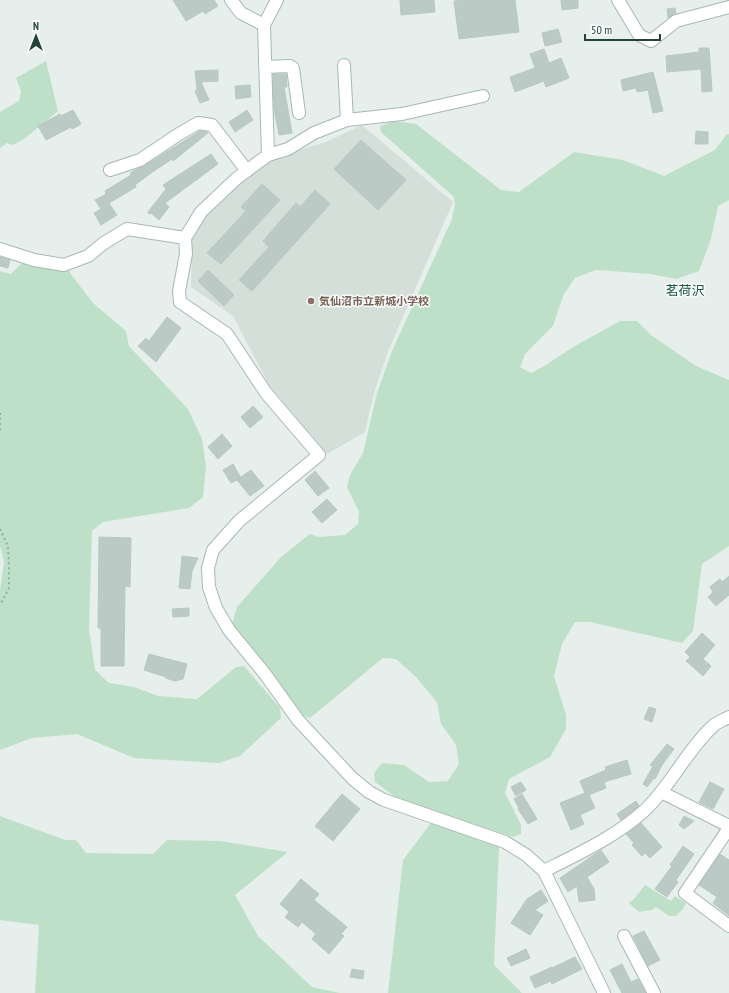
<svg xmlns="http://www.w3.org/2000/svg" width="729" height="993" font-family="'PT Sans Narrow','Noto Sans JP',sans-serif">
<rect width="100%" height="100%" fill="#e6efeb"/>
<path fill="#d4dfda" d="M362,125L453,202L389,349L374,393L365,432L327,454L269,385L233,316L191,287L192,238L201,219L235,184L275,157L326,142Z"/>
<path fill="#bfe0c8" d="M46,61L58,111L24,139L13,145L7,143L0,148V112L19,101L21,91L16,78Z
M394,121L416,124L501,190L519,192L574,152L623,160L664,176L715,150L727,134H729V200L718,206L711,239L699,271L676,279L650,274L596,270L575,278L563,296L553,326L525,354L520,367L531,373L546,365L573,347L620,321H637L651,335L696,366L729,380V546L702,564L693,631L682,643L590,622H575L562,644L554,676L566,715V729L550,757L509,779L505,793L521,825V834L513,837L398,799L375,782L374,773L382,763L404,765L429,782L448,781L459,764L456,745L441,724L437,702L416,677L396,659L383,658L310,718L300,715L232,624L237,607L281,557L310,534L319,537L345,535L358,524L359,512L347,487L350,475L363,453L377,393L392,351L452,219L455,204L454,197L381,132L380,126Z
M24,261L67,269L93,303L126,331L129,346L188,409L202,439L206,466L203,497L189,508L103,522L92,531L89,629L95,670L109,683L134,687L158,696L197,699L236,667L244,666L280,708L281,718L240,756L219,763L134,758L77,734L32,738L0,750V591L4,562L0,545V271L11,274Z
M0,816L65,840H76L86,853L153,854L167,840L220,841L288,852L235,895L258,936L312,987L340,993H35L39,925L0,920Z
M431,823L499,846L494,965L522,993H388L403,860Z
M645,885L671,901L675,896L686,903L683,909L676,916H669L656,907L652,910L639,912L629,903L634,899Z"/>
<path fill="#bbcac4" stroke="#b8c9c2" d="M173,0H214L218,6L205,14L203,11L186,21Z
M400,0H434L435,12L401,15Z
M464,0H515L519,32L459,39L454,1Z
M561,0H578V8L562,10Z
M675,8L676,13L668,18L667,9Z
M558,29L562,42L545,46L542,33Z
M699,48H709L712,91L702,92L701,69L667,72L666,56L699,52Z
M544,49L549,63L561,58L569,78L546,87L544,81L515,92L510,77L535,68L530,54Z
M218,70V81L201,82L209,100L200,103L195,91L197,90L195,71Z
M653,72L663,111L653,113L648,90L637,92L636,88L623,91L621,80Z
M273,74H286L287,87H284L292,133L279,135L274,109Z
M250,85L251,97L236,99L235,86Z
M73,110L81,124L72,129L71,127L46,140L38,126L60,114L61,116Z
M247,110L253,120L235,132L229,122Z
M200,131L207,132L208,133L173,161L172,159L151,173L135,185L136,187L109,203L117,215L101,225L94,213L101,209L95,200L106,194L105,191L131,175L130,173L137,169L144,166Z
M696,131L708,132V144H695Z
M361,140L406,180L378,210L334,169Z
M211,154L218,164L165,203L169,207L159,220L151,213L149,214L148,212L166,189L163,185Z
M262,184L280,200L221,264L207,253L246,211L241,207Z
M315,190L330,204L252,291L239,280L269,247L263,241L296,203L300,207Z
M0,257L10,260L8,268L0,266Z
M208,270L234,295L224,306L198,281Z
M167,317L181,328L156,362L138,346L146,338L149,341Z
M253,406L263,417L250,428L241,417Z
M222,434L232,446L218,459L208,447Z
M233,464L241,478L231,483L223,470Z
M251,470L264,486L250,496L237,480Z
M315,471L329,488L318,496L305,480Z
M327,499L337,510L322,523L312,512Z
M99,537L131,538L130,587L125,586L124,666H101V628H98Z
M182,556L198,558L192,571L190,589L179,588Z
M729,576V595L716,606L708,597L713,592L710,587L720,579L722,582Z
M189,608V616L173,617L172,609Z
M702,633L715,645L703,659L711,666L703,676L686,661L690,657L685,652Z
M149,654L187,664L183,679L174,681L166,678V677L144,670Z
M649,707L656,709L652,722L644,719Z
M667,744L674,749L662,765L655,779L654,778L647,787L643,784L653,766L650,765Z
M627,760L631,774L604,782L606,788L589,795L595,808L580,815L584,824L571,830L560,803L585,793L580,781L606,770L605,767Z
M521,782L526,790L516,796L511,787Z
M710,782L724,789L713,809L699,802Z
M342,794L360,809L333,841L315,826Z
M522,794L537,819L528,824L518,809L519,808L514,799Z
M636,801L639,806L621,820L617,814Z
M684,816L694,821L684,829L679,825Z
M641,823L662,847L650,858L645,853L642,856L632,845L634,843L626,834Z
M683,846L694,854L676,880L678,882L667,897L655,889L672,866L670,865Z
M601,850L609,862L587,877L594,889L595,900L579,902L577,886L568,892L560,878Z
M720,854L729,860V916L713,903L717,897L699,885Z
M301,879L319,894L314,900L347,927L341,934L344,936L329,954L312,939L316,934L302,922L298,927L285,917L289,912L280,904Z
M541,890L548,901L535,910L543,915L530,935L511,923L527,899Z
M644,931L660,960L648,966L633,936Z
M526,949L530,958L511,966L507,958Z
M575,957L582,969L552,984L551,981L535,988L530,977L552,967V968Z
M622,964L631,982L638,979L646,993H622L610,970Z
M352,969L364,971L363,979L350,977Z"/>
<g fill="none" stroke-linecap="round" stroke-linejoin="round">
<defs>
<path id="minor" d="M231,0L241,13L264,25L268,155
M618,0L639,35L651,41L676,21L729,7
M264,25L277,0
M344,65L347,120
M265,67L290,66L293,68L299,113
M483,96L402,114L347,120L314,133L288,149L268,155L237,178L201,212L185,238L186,254L179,291L180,302L227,334L266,393L319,455L239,521L213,550L208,568L209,587L216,608L229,630L265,674L298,720L352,778L369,792L384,800L505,842L526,855L544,871L604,993
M110,170L140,160L179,134L198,123L212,125L247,171
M0,249L34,260L64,265L88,256L104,243L127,229L185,238
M661,792L729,826
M729,828L685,893L729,926
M544,871C578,854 615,837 644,811C671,786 686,751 713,726C717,722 724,720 729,717
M624,936L654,993"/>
</defs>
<use href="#minor" stroke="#a8b8b2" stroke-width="14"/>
<path stroke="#86b3a5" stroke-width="2" stroke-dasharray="2 3" stroke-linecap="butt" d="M0,413V430
M0,529L8,546L9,568V588L0,605"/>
<use href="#minor" stroke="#fff" stroke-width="12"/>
</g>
<circle fill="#8d6e63" stroke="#f7fbf9" stroke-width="1.5" cx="311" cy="301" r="4"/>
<g text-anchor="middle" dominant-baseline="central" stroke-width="3" stroke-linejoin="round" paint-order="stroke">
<g font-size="11" font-weight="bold" fill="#785e54" stroke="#f7fbf9" text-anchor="start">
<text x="319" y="301">気仙沼市立新城小学校</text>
</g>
<g font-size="13" fill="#1f5548" stroke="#f7fbf9">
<text x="685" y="290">茗荷沢</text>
</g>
</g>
<g transform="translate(36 36)" stroke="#f7fbf9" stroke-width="3" paint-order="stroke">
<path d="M0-3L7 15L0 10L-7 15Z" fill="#24423a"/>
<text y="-6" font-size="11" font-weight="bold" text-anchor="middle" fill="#24423a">N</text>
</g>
<path d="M585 34v6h75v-6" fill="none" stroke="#24423a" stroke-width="2"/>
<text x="591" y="34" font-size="12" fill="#24423a" stroke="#f7fbf9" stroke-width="3" paint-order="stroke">50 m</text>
</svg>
